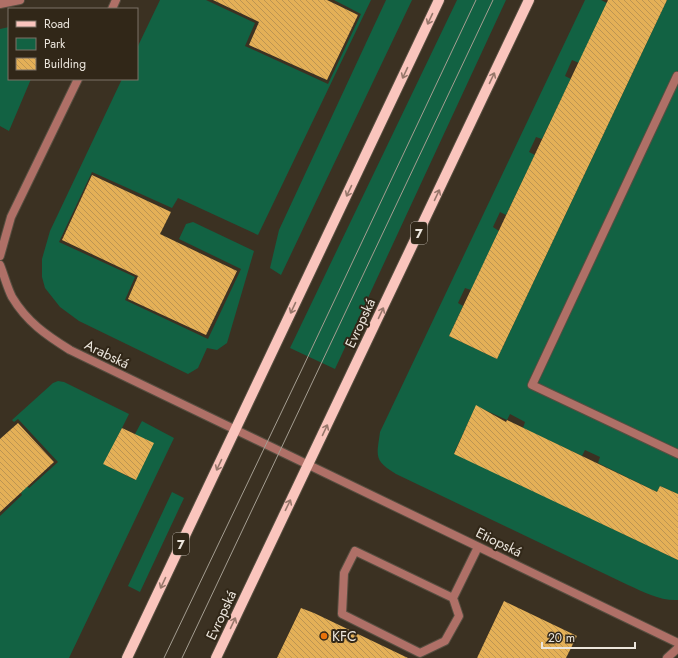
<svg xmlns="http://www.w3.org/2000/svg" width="678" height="658" font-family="Jost,sans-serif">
<defs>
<pattern id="building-back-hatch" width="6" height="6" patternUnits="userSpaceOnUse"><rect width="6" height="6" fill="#e4b057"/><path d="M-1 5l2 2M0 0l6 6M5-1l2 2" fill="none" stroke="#bd9552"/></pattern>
</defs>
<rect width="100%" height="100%" fill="#3b3122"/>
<path fill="#126243" d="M160,0H206L255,23L245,46L328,84L361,14L334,0H371L258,235L178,198L172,208L92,172L59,242L135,277L125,300L208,339L241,269L179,239L186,224L193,222L254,251L227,343L217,350L207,348L198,368L188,374L79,321L60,307L45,288L42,277V259L50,231L122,79H137V48Z
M386,0H412L281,275L270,268L279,230Z
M457,0H506L335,369L290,348Z
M585,0H601L607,3L579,63L572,60L565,76L571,79L542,139L536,137L529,152L535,155L506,215L500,212L493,227L499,231L471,290L465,288L458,303L463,306L449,336L497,359L667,0H678V501L676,493L660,486L657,492L598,463L600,457L585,450L582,456L523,428L525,422L510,414L507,420L476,406L454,453L678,560V600C660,601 644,592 628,585L396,474C373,460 377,456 380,432Z
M9,27V79H31L9,131L0,126V29Z
M58,381L64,382L129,414L104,464L135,480V434L142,421L174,438L69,658H0V516L22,495L21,493L27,486L29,488L58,462L18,419L14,422L12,420L53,383Z
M172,492L184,498L140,592L128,586Z"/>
<path fill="url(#building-back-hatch)" d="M213,0H327L358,15L327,80L249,45L259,22Z
M608,0H667L497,359L449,336Z
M92,175L171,212L160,234L237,271L206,335L128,299L138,276L62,240Z
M476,405L506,422L507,420L657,492L660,486L678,494V560L454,454Z
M18,423L54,462L0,512V439Z
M122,428L154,443L136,480L103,464Z
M504,601L577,636L566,658H477Z
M301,608L314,613L408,658H277Z"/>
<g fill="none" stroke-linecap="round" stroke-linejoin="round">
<defs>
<path id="service" d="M355,551L453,598L459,616L445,641L420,653L342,614L344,573Z
M453,598L478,547"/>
<path id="pedestrian" d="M677,76L532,385L678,454"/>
<path id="minor" d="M0,4L20,0
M112,9L116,0
M0,256L11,217L78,79
M0,265C4,275 7,287 12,297C27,322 46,335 70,350L678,643
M667,658L678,648"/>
<path id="primary" d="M127,658L439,0
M216,658L529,0"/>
</defs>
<use href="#service" stroke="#574e40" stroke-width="10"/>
<use href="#pedestrian" stroke="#574e40" stroke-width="10"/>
<use href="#minor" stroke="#574e40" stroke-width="10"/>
<use href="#primary" stroke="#574e40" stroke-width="12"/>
<use href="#service" stroke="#af7067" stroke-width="8"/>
<use href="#pedestrian" stroke="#af7067" stroke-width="8"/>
<use href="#minor" stroke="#af7067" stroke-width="8"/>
<use href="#primary" stroke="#fac5bd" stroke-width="10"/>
<path stroke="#a49d91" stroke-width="1" d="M164,658L303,367L476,0
M182,658L493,0"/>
</g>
<defs><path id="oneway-shaft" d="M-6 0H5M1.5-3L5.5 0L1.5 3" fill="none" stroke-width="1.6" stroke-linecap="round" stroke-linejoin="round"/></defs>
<g stroke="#96766a">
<use href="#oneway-shaft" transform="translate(430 19) rotate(115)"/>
<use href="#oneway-shaft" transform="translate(405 73) rotate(115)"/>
<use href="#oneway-shaft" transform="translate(492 78) rotate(-65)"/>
<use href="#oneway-shaft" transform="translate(349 191) rotate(115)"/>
<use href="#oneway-shaft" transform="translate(437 195) rotate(-65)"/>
<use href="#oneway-shaft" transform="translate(293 308) rotate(115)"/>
<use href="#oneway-shaft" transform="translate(381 313) rotate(-65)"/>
<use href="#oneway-shaft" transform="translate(325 430) rotate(-65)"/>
<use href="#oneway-shaft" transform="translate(219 465) rotate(115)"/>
<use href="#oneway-shaft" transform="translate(288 505) rotate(-64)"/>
<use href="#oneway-shaft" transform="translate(163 583) rotate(115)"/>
<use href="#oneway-shaft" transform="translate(233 623) rotate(-65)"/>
</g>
<circle fill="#e8710a" stroke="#312718" stroke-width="1.5" cx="324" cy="636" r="4"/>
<g text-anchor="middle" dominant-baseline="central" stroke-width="4" stroke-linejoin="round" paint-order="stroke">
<g fill="#312718" stroke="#b4ada2" stroke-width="1">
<rect x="411" y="222" width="16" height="22" rx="3"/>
<rect x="173" y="533" width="16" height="22" rx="3"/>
</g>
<g font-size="13" font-weight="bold" fill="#ece6dd">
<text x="419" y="233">7</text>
<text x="181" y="544">7</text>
</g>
<g font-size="14" fill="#ece6dd" stroke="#312718">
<text transform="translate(360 323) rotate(-65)">Evropská</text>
<text transform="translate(107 354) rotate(26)">Arabská</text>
<text transform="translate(499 542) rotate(26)">Etiopská</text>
<text transform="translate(221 615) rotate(-65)">Evropská</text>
</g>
<g font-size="14" fill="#ece6dd" stroke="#312718" text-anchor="start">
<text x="332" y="636">KFC</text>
</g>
</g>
<rect x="8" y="8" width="130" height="72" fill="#312718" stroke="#7c7367"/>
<rect x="16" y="21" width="20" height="6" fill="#fac5bd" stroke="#7c7367"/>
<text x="44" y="28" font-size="12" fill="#ece6dd">Road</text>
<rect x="16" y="38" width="20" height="12" fill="#126243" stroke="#7c7367"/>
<text x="44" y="48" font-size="12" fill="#ece6dd">Park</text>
<rect x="16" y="58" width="20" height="12" fill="url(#building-back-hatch)" stroke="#7c7367"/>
<text x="44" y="68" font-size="12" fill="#ece6dd">Building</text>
<path d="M542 642v6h93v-6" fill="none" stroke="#ece6dd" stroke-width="2"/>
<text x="548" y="642" font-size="12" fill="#ece6dd" stroke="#312718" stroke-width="3" paint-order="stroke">20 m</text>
</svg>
